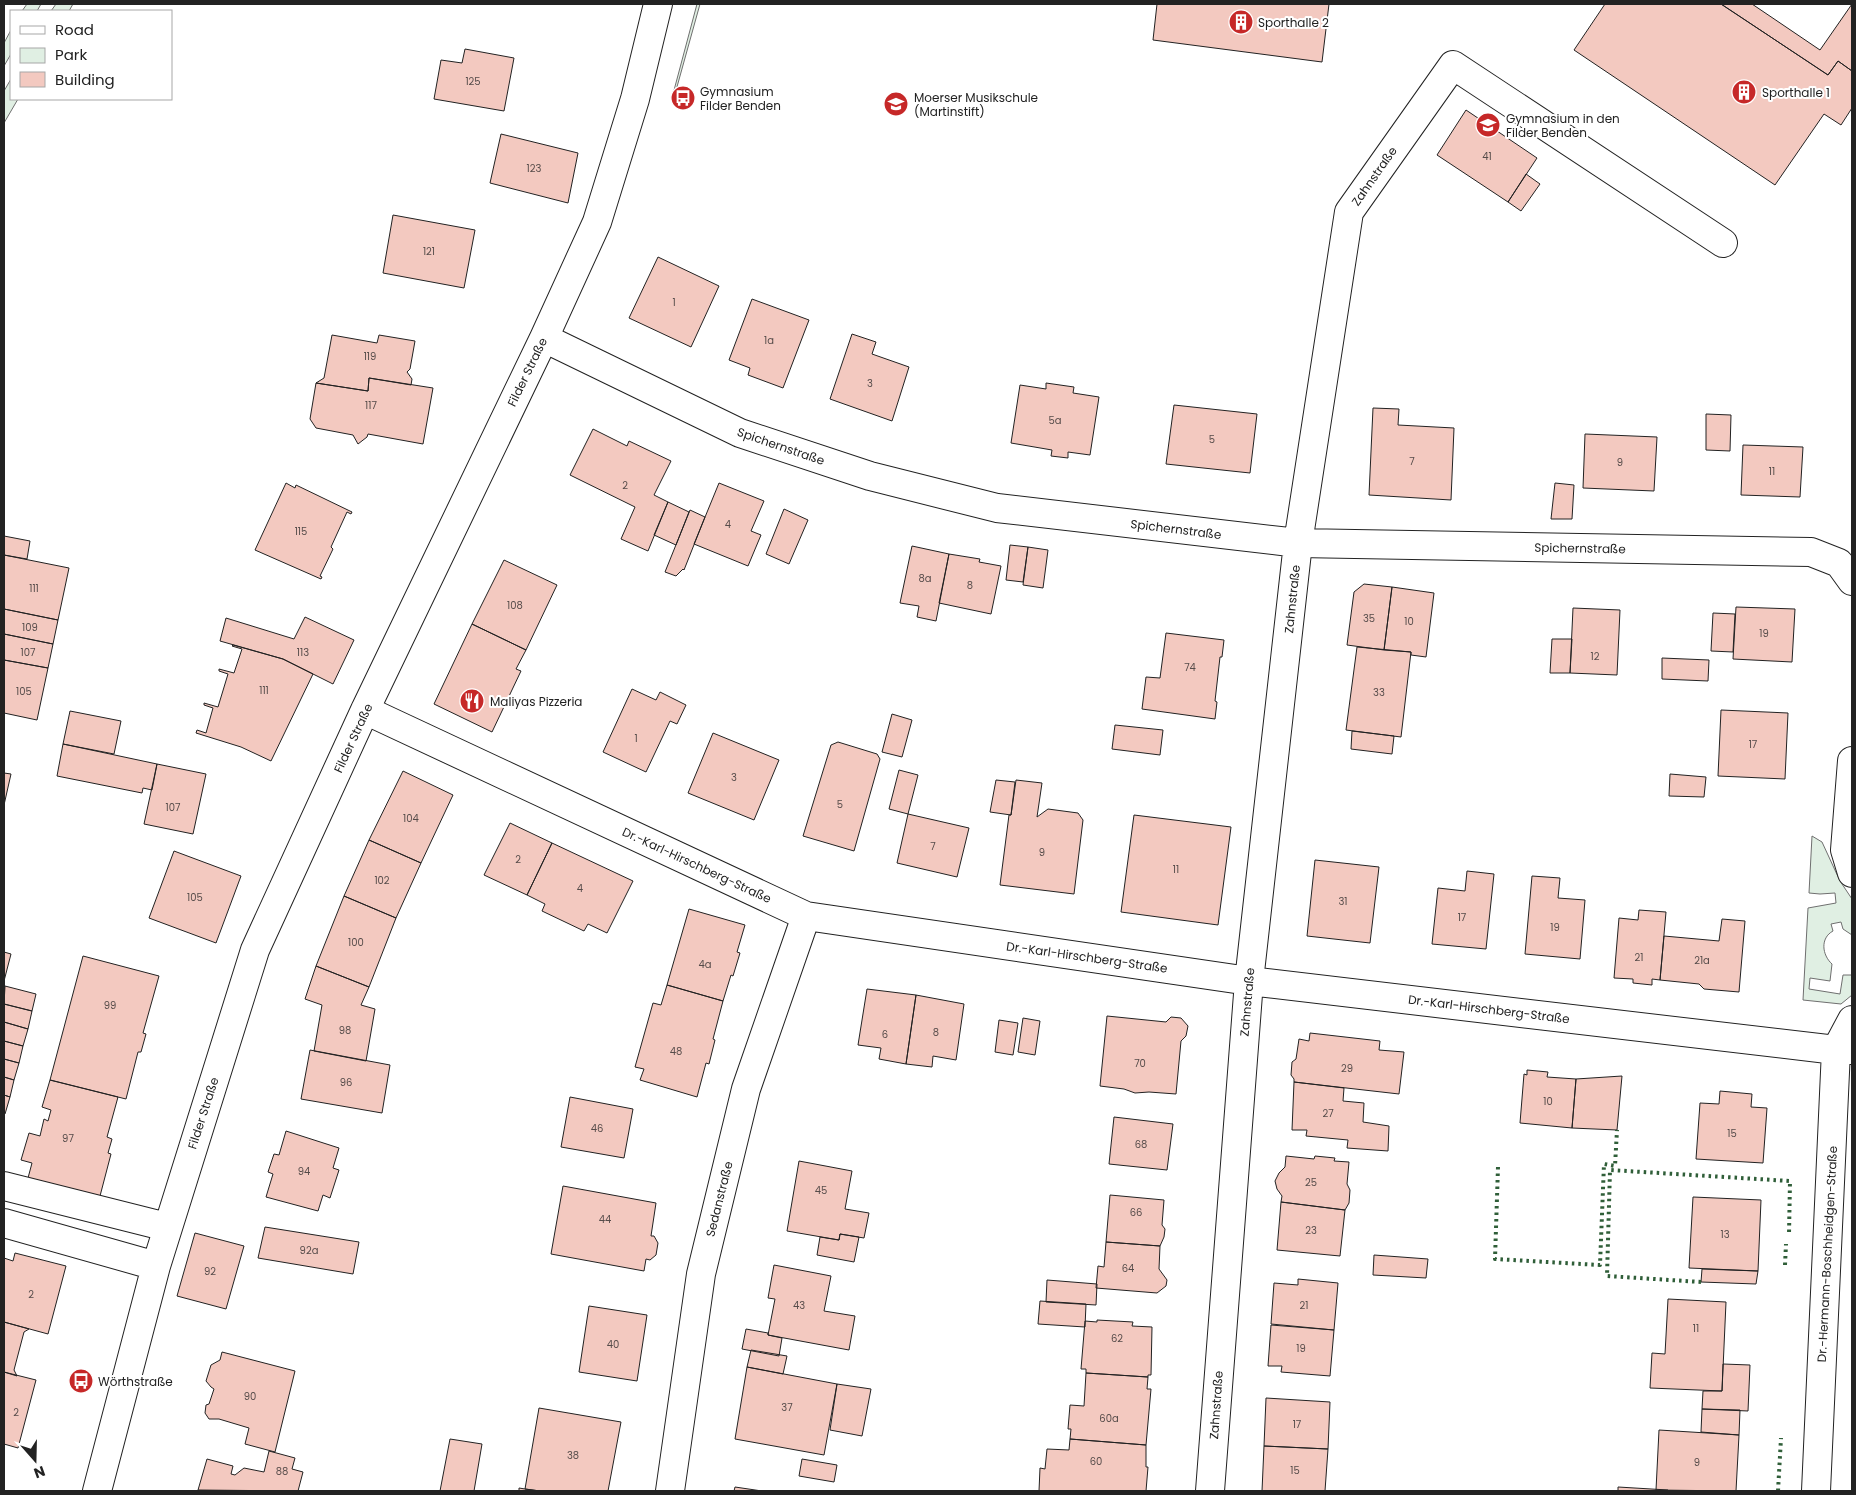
<svg xmlns="http://www.w3.org/2000/svg" width="1856" height="1495" font-family="Poppins,sans-serif">
<rect width="100%" height="100%" fill="#fff"/>
<path fill="#e0efe3" stroke="#6f6f6f" d="M27,4H41L37,11H22Z
M56,4H73L69,11H51Z
M697,4H700L675,94H673Z
M11,30V54L4,66V43Z
M11,79V99H18L4,123V91Z
M1812,836L1822,842L1840,881L1852,899V935L1843,929L1841,922L1831,924L1833,931C1820,938 1822,955 1832,964L1830,981L1810,978L1809,989L1840,994L1843,975H1852V995L1841,1004L1803,1000L1808,908L1836,903L1835,893L1820,894L1809,893Z"/>
<path fill="#f3c9c0" stroke="#222" d="M1157,4H1329L1322,62L1153,40Z
M1605,4H1721L1828,75L1838,61L1852,71V108L1841,125L1824,114L1775,185L1574,50Z
M1721,4H1752L1820,50L1852,4V71L1838,61L1828,75Z
M465,49L514,58L504,111L434,99L441,60L462,63Z
M1466,110L1537,158L1508,202L1437,155Z
M501,134L578,153L568,203L490,183Z
M1526,174L1540,184L1521,211L1508,202Z
M393,215L475,230L464,288L383,273Z
M658,257L719,286L691,347L629,318Z
M752,299L809,320L783,388L748,375L750,368L729,360Z
M852,334L876,342L872,354L909,367L892,421L830,399Z
M332,335L377,343L379,335L415,341L410,369L407,372L412,379L411,385L369,378L368,391L316,383L324,378Z
M369,378L433,388L423,444L368,434L367,437L358,444L353,435L316,428L310,419L316,383L368,391Z
M1046,383L1074,387L1073,393L1099,397L1090,455L1068,452V458L1051,456L1052,450L1011,443L1020,385L1046,389Z
M1174,405L1257,414L1250,473L1166,464Z
M1373,408L1399,409L1398,425L1454,428L1451,500L1369,495Z
M1706,414L1731,415L1730,451L1706,450Z
M593,429L627,446L629,441L671,461L654,495L668,502L648,551L621,539L635,507L570,475Z
M1585,434L1657,437L1654,491L1583,488Z
M1743,445L1803,447L1800,497L1741,495Z
M286,483L295,488L296,485L352,512L351,514L347,512L331,547L333,549L320,576L322,577L321,579L255,550Z
M719,483L764,501L751,531L761,535L748,566L694,544Z
M1555,483L1574,485L1572,519H1551Z
M668,502L689,512L676,545L654,535Z
M784,509L808,520L789,564L766,554Z
M690,510L705,517L684,570L683,569L676,576L665,572Z
M4,536L30,541L27,559L4,555Z
M1010,545L1028,547L1023,582L1006,580Z
M912,546L949,554L936,621L917,617L919,606L900,603Z
M1028,547L1048,550L1043,588L1023,585Z
M949,554L980,559L979,562L1001,566L991,614L939,603Z
M4,555L69,568L58,620L4,609Z
M504,560L557,585L526,650L472,624Z
M1364,584L1392,587L1384,650L1347,645L1354,592Z
M1392,587L1434,593L1426,657L1411,655V652L1384,650Z
M1736,607L1795,609L1792,662L1733,659Z
M1573,608L1620,610L1617,675L1570,673Z
M4,609L58,620L53,644L4,634Z
M1713,613L1735,614L1733,652L1711,651Z
M305,617L354,640L333,684L283,659L220,641L226,618L294,639Z
M472,624L526,650L516,669L521,671L492,732L434,704Z
M1166,633L1224,640L1222,657H1220L1215,701L1217,702L1215,719L1142,709L1146,677L1160,678Z
M4,634L53,644L48,668L4,660Z
M1552,639H1572L1570,673H1550Z
M233,645L283,659L313,674L271,761L241,747L196,733L197,730L206,733L213,708L204,705V703L218,707L228,674L219,671V669L234,673L242,649L232,646Z
M1357,647L1411,652L1401,737L1346,730Z
M1662,658L1709,660L1708,681L1662,679Z
M4,660L48,668L37,720L4,713Z
M632,689L656,700L660,692L686,705L677,724L670,721L646,772L603,752Z
M1721,710L1788,713L1785,779L1718,776Z
M70,711L121,721L114,754L63,744Z
M892,714L912,720L902,757L882,752Z
M1115,725L1163,730L1160,755L1112,749Z
M1352,731L1394,736L1392,754L1351,749Z
M713,733L779,760L754,820L688,793Z
M838,742L877,754L880,759L854,851L803,836L831,745Z
M63,744L157,764L152,790L143,788L142,793L57,776Z
M157,764L206,774L193,834L144,824Z
M899,770L918,775L908,814L889,809Z
M403,771L453,795L421,863L369,840Z
M4,773L11,774L4,805Z
M1670,774L1706,777L1704,797L1669,796Z
M996,780L1015,782L1011,815L990,812Z
M1016,780L1042,783L1037,817L1048,809L1078,813L1083,820L1074,894L1000,885L1009,815H1011Z
M908,814L969,828L957,877L897,863Z
M1134,815L1231,827L1218,925L1121,912Z
M510,823L552,843L527,895L484,875Z
M369,840L421,863L396,918L344,896Z
M552,843L633,881L607,933L588,924L584,931L542,911L545,904L527,895Z
M174,851L241,876L216,943L149,918Z
M1315,860L1379,867L1370,943L1307,936Z
M1467,871L1494,874L1486,949L1432,944L1438,888L1465,891Z
M1532,876L1560,878L1558,898L1585,900L1580,959L1525,954Z
M344,896L396,918L369,987L316,966Z
M689,909L745,925L737,952L740,953L733,976L731,975L723,1001L667,985Z
M1639,910L1666,912L1660,980L1652,979V985L1633,983V979L1614,978L1619,918L1638,920Z
M1722,919L1745,921L1739,992L1704,989L1699,984L1660,980L1664,936L1719,941Z
M4,952L11,954L4,981Z
M83,956L159,976L143,1033L146,1034L141,1052H138L126,1099L50,1080Z
M316,966L369,987L361,1005L375,1009L366,1061L314,1051L322,1005L305,999Z
M667,985L723,1001L713,1039L715,1040L709,1064L706,1063L697,1097L640,1080L644,1069L635,1067L653,1003L661,1005Z
M5,986L36,994L32,1011L4,1004Z
M867,989L916,995L906,1064L879,1059L881,1048L858,1045Z
M916,995L964,1004L956,1060L933,1056L932,1067L906,1064Z
M4,1004L32,1011L28,1029L4,1022Z
M1107,1016L1166,1022L1171,1017L1181,1018L1188,1026L1186,1036L1181,1041L1176,1094L1149,1092L1135,1093L1124,1089L1100,1086Z
M1023,1018L1040,1021L1035,1055L1018,1052Z
M999,1020L1018,1023L1013,1055L995,1052Z
M4,1022L28,1029L23,1046L4,1041Z
M1310,1033L1380,1041L1379,1050L1404,1052L1399,1094L1294,1082V1079L1291,1075L1292,1062L1296,1059L1299,1039L1309,1041Z
M4,1041L23,1046L19,1063L4,1059Z
M310,1050L390,1065L382,1113L301,1099Z
M4,1059L19,1063L14,1080L4,1077Z
M1527,1070L1548,1072L1547,1077L1576,1079L1572,1128L1520,1123L1524,1074L1527,1075Z
M1622,1076L1617,1130L1572,1128L1576,1079Z
M4,1077L14,1080L10,1097L4,1095Z
M50,1080L118,1097L107,1137L112,1139L108,1153L111,1154L100,1196L28,1178L32,1163L21,1160L29,1133L40,1136L44,1119L48,1121L51,1110L42,1107Z
M1294,1082L1344,1088L1343,1101L1364,1103L1363,1122L1389,1126L1388,1151L1347,1148L1348,1140L1306,1136L1307,1130H1292Z
M1720,1091L1752,1094L1751,1107L1767,1108L1763,1163L1696,1159L1700,1103L1719,1104Z
M4,1095L10,1097L5,1114L4,1113Z
M570,1097L633,1109L624,1158L561,1147Z
M1114,1117L1173,1124L1167,1170L1109,1164Z
M286,1131L339,1148L333,1168L339,1170L330,1198L323,1195L318,1211L266,1197L273,1174L268,1172L274,1154L279,1155Z
M1286,1156L1314,1159L1315,1156L1335,1158L1334,1161L1349,1162L1347,1184L1350,1190L1349,1203L1345,1210L1281,1202L1282,1196L1277,1189L1275,1181L1279,1173L1285,1167Z
M799,1161L852,1171L845,1209L869,1213L864,1238L840,1234L839,1240L787,1231Z
M563,1186L656,1203L651,1236H654L658,1243L656,1255L650,1260L646,1259L644,1271L551,1254Z
M1110,1195L1164,1200L1162,1225L1165,1229L1164,1237L1160,1246L1106,1242Z
M1693,1197L1761,1200L1758,1271L1689,1268Z
M1281,1202L1345,1210L1340,1256L1277,1250Z
M265,1227L359,1242L353,1274L258,1258Z
M195,1233L244,1246L226,1309L177,1296Z
M840,1234L859,1237L854,1262L817,1255L820,1237L839,1240Z
M1106,1242L1160,1246L1159,1269L1167,1280L1166,1286L1157,1293L1096,1288L1098,1266L1104,1267Z
M15,1253L66,1266L48,1334L4,1322V1258L13,1261Z
M1374,1255L1428,1259L1426,1278L1373,1275Z
M774,1265L831,1276L824,1311L855,1316L849,1350L768,1335L775,1299L768,1298Z
M1702,1269L1758,1271L1756,1284L1701,1282Z
M1298,1279L1338,1283L1334,1330L1271,1324L1274,1283L1298,1285Z
M1047,1280L1097,1284L1096,1305L1046,1302Z
M1668,1299L1726,1302L1722,1391L1650,1388L1652,1353L1665,1354Z
M1040,1301L1086,1304L1085,1327L1038,1324Z
M589,1306L647,1315L637,1381L579,1372Z
M1097,1320L1133,1322L1132,1326L1152,1327L1151,1375H1148V1377L1086,1373V1369H1081L1085,1321L1097,1322Z
M4,1322L29,1329L24,1332L14,1370L17,1376L4,1372Z
M1271,1325L1334,1330L1330,1376L1281,1372L1282,1366H1268Z
M746,1329L768,1333V1335L782,1338L779,1356L742,1349Z
M751,1350L787,1356L783,1374L747,1367Z
M222,1352L295,1371L275,1452L245,1444L249,1428L219,1419H209L205,1413L206,1405L209,1404L214,1389L211,1387L206,1381L211,1365L220,1360Z
M1723,1364L1750,1365L1748,1411L1702,1409L1703,1391H1722Z
M747,1367L837,1384L824,1455L735,1439Z
M4,1372L36,1380L18,1448L4,1444Z
M1086,1373L1148,1377L1147,1389H1151L1146,1445L1070,1439L1071,1429H1068L1070,1405L1084,1406Z
M837,1384L871,1389L862,1436L830,1430Z
M1266,1398L1330,1402L1328,1449L1264,1446Z
M539,1408L621,1422L608,1491H540L525,1489Z
M1702,1409L1740,1410L1739,1435L1701,1432Z
M1659,1430L1739,1435L1736,1491L1656,1490Z
M450,1439L482,1444L474,1491H440Z
M1070,1439L1146,1445V1467H1148L1146,1491H1039L1040,1468L1045,1469L1047,1449L1069,1450Z
M1264,1446L1328,1449L1325,1491H1262Z
M269,1451L295,1458L292,1469L303,1472L298,1491L198,1490L207,1459L233,1466L231,1474L235,1475L244,1468L264,1472Z
M802,1459L837,1465L834,1482L799,1476Z
M735,1487L762,1491H734Z
M1618,1487L1668,1490V1491H1618Z
M519,1488L525,1489L540,1491H519Z"/>
<g fill="none" stroke-linecap="round" stroke-linejoin="round">
<defs>
<path id="minor" d="M544,338L740,433L870,476L997,508L1298,543L1811,552L1839,563L1852,581
M365,710L806,916L1249,981L1836,1050H1852
M1852,761L1845,850L1852,873
M4,1186L167,1227
M4,1223L156,1266
M97,1491L156,1266L255,950L365,710L544,338L597,222L635,99L658,4
M670,1491L701,1274L746,1089L806,916
M1210,1491L1249,981L1298,543L1349,212L1453,65L1723,243
M1816,1491L1836,1050L1852,1020"/>
</defs>
<use href="#minor" stroke="#222" stroke-width="30"/>
<use href="#minor" stroke="#fff" stroke-width="28"/>
<path stroke="#2f5e38" stroke-width="4" stroke-dasharray="2.5 4" stroke-linecap="butt" d="M1498,1167L1495,1259L1600,1265L1604,1164L1615,1166L1617,1130
M1785,1265L1786,1244
M1701,1282L1607,1276L1610,1170L1790,1181L1789,1234
M1778,1491L1781,1438"/>
</g>
<defs>
<symbol id="building-disc" viewBox="-11 -11 22 22"><circle r="9.5" fill="#c62828" stroke="#fff"/><path d="M-4-6H4V6H1V3H-1V6H-4ZM-2.5-4.3h1.7v1.8h-1.7ZM.8-4.3h1.7v1.8H.8ZM-2.5-1h1.7V.8h-1.7ZM.8-1h1.7V.8H.8Z" fill="#fff"/></symbol>
<symbol id="bus-disc" viewBox="-11 -11 22 22"><circle r="9.5" fill="#c62828" stroke="#fff"/><path d="M-5-6H5V4H4V6H2V4H-2V6H-4V4H-5ZM-3.5-4V0h7V-4ZM-3.5 1.2v1.5H-2V1.2ZM2 1.2v1.5H3.5V1.2Z" fill="#fff"/></symbol>
<symbol id="school-disc" viewBox="-11 -11 22 22"><circle r="9.5" fill="#c62828" stroke="#fff"/><path d="M0-5L7-2L0 1L-7-2ZM-4 1L0 2.5L4 1V4Q0 6-4 4Z" fill="#fff"/></symbol>
<symbol id="restaurant-disc" viewBox="-11 -11 22 22"><circle r="9.5" fill="#c62828" stroke="#fff"/><path d="M-5-6h1v4h1v-4h1v4h1v-4h1v5L-1.5 .5V6h-2V.5L-5-1ZM5-6V6H3V1.5H1.5Q1.5-4 5-6Z" fill="#fff"/></symbol>
</defs>
<g fill-rule="evenodd">
<use href="#building-disc" x="1227" y="8" width="28" height="28"/>
<use href="#building-disc" x="1730" y="78" width="28" height="28"/>
<use href="#bus-disc" x="669" y="84" width="28" height="28"/>
<use href="#school-disc" x="882" y="90" width="28" height="28"/>
<use href="#school-disc" x="1474" y="111" width="28" height="28"/>
<use href="#restaurant-disc" x="458" y="687" width="28" height="28"/>
<use href="#bus-disc" x="67" y="1367" width="28" height="28"/>
</g>
<g text-anchor="middle" dominant-baseline="central" stroke-width="4" stroke-linejoin="round" paint-order="stroke">
<g font-size="10" fill="#564c4a">
<text x="473" y="81">125</text>
<text x="1487" y="156">41</text>
<text x="534" y="168">123</text>
<text x="429" y="251">121</text>
<text x="674" y="302">1</text>
<text x="769" y="340">1a</text>
<text x="370" y="356">119</text>
<text x="870" y="383">3</text>
<text x="371" y="405">117</text>
<text x="1055" y="420">5a</text>
<text x="1212" y="439">5</text>
<text x="1412" y="461">7</text>
<text x="1620" y="462">9</text>
<text x="1772" y="471">11</text>
<text x="625" y="485">2</text>
<text x="728" y="524">4</text>
<text x="301" y="531">115</text>
<text x="925" y="578">8a</text>
<text x="970" y="585">8</text>
<text x="34" y="588">111</text>
<text x="515" y="605">108</text>
<text x="1369" y="618">35</text>
<text x="1409" y="621">10</text>
<text x="30" y="627">109</text>
<text x="1764" y="633">19</text>
<text x="28" y="652">107</text>
<text x="303" y="652">113</text>
<text x="1595" y="656">12</text>
<text x="1190" y="667">74</text>
<text x="264" y="690">111</text>
<text x="24" y="691">105</text>
<text x="1379" y="692">33</text>
<text x="636" y="738">1</text>
<text x="1753" y="744">17</text>
<text x="734" y="777">3</text>
<text x="840" y="804">5</text>
<text x="173" y="807">107</text>
<text x="411" y="818">104</text>
<text x="933" y="846">7</text>
<text x="1042" y="852">9</text>
<text x="518" y="859">2</text>
<text x="1176" y="869">11</text>
<text x="382" y="880">102</text>
<text x="580" y="888">4</text>
<text x="195" y="897">105</text>
<text x="1343" y="901">31</text>
<text x="1462" y="917">17</text>
<text x="1555" y="927">19</text>
<text x="356" y="942">100</text>
<text x="1639" y="957">21</text>
<text x="1702" y="960">21a</text>
<text x="705" y="964">4a</text>
<text x="110" y="1005">99</text>
<text x="345" y="1030">98</text>
<text x="936" y="1032">8</text>
<text x="885" y="1034">6</text>
<text x="676" y="1051">48</text>
<text x="1140" y="1063">70</text>
<text x="1347" y="1068">29</text>
<text x="346" y="1082">96</text>
<text x="1548" y="1101">10</text>
<text x="1328" y="1113">27</text>
<text x="597" y="1128">46</text>
<text x="1732" y="1133">15</text>
<text x="68" y="1138">97</text>
<text x="1141" y="1144">68</text>
<text x="304" y="1171">94</text>
<text x="1311" y="1182">25</text>
<text x="821" y="1190">45</text>
<text x="1136" y="1212">66</text>
<text x="605" y="1219">44</text>
<text x="1311" y="1230">23</text>
<text x="1725" y="1234">13</text>
<text x="309" y="1250">92a</text>
<text x="1128" y="1268">64</text>
<text x="210" y="1271">92</text>
<text x="31" y="1294">2</text>
<text x="799" y="1305">43</text>
<text x="1304" y="1305">21</text>
<text x="1696" y="1328">11</text>
<text x="1117" y="1338">62</text>
<text x="613" y="1344">40</text>
<text x="1301" y="1348">19</text>
<text x="250" y="1396">90</text>
<text x="787" y="1407">37</text>
<text x="16" y="1412">2</text>
<text x="1109" y="1418">60a</text>
<text x="1297" y="1424">17</text>
<text x="573" y="1455">38</text>
<text x="1096" y="1461">60</text>
<text x="1697" y="1462">9</text>
<text x="1295" y="1470">15</text>
<text x="282" y="1471">88</text>
</g>
<g font-size="12" fill="#222" stroke="#fff" text-anchor="start">
<text x="1258" y="22">Sporthalle 2</text>
<text x="700" y="91">Gymnasium<tspan x="700" dy="14">Filder Benden</tspan></text>
<text x="1762" y="92">Sporthalle 1</text>
<text x="914" y="97">Moerser Musikschule<tspan x="914" dy="14">(Martinstift)</tspan></text>
<text x="1506" y="118">Gymnasium in den<tspan x="1506" dy="14">Filder Benden</tspan></text>
<text x="490" y="701">Maliyas Pizzeria</text>
<text x="98" y="1381">Wörthstraße</text>
</g>
<g font-size="12" fill="#222" stroke="#fff">
<text transform="translate(1374 176) rotate(-55)">Zahnstraße</text>
<text transform="translate(527 372) rotate(-64)">Filder Straße</text>
<text transform="translate(781 446) rotate(19)">Spichernstraße</text>
<text transform="translate(1176 529) rotate(7)">Spichernstraße</text>
<text transform="translate(1580 548) rotate(1)">Spichernstraße</text>
<text transform="translate(1292 599) rotate(-84)">Zahnstraße</text>
<text transform="translate(353 738) rotate(-65)">Filder Straße</text>
<text transform="translate(697 865) rotate(25)">Dr.-Karl-Hirschberg-Straße</text>
<text transform="translate(1087 957) rotate(8)">Dr.-Karl-Hirschberg-Straße</text>
<text transform="translate(1247 1002) rotate(-85)">Zahnstraße</text>
<text transform="translate(1489 1009) rotate(7)">Dr.-Karl-Hirschberg-Straße</text>
<text transform="translate(203 1113) rotate(-72)">Filder Straße</text>
<text transform="translate(719 1199) rotate(-76)">Sedanstraße</text>
<text transform="translate(1827 1254) rotate(-87)">Dr.-Hermann-Boschheidgen-Straße</text>
<text transform="translate(1216 1405) rotate(-86)">Zahnstraße</text>
</g>
</g>
<rect width="1856" height="1495" fill="none" stroke="#222222" stroke-width="10"/>
<rect x="10" y="10" width="162" height="90" fill="#ffffff" stroke="#a7a7a7"/>
<rect x="20" y="26" width="25" height="8" fill="#ffffff" stroke="#a7a7a7"/>
<text x="55" y="35" font-size="15" fill="#222222">Road</text>
<rect x="20" y="48" width="25" height="15" fill="#e0efe3" stroke="#a7a7a7"/>
<text x="55" y="60" font-size="15" fill="#222222">Park</text>
<rect x="20" y="72" width="25" height="15" fill="#f3c9c0" stroke="#a7a7a7"/>
<text x="55" y="85" font-size="15" fill="#222222">Building</text>
<g transform="translate(35 1460) rotate(160)" stroke="#ffffff" stroke-width="4" paint-order="stroke">
<path d="M0-4L9 19L0 12L-9 19Z" fill="#222222"/>
<text y="-8" font-size="14" font-weight="bold" text-anchor="middle" fill="#222222">N</text>
</g>
</svg>
